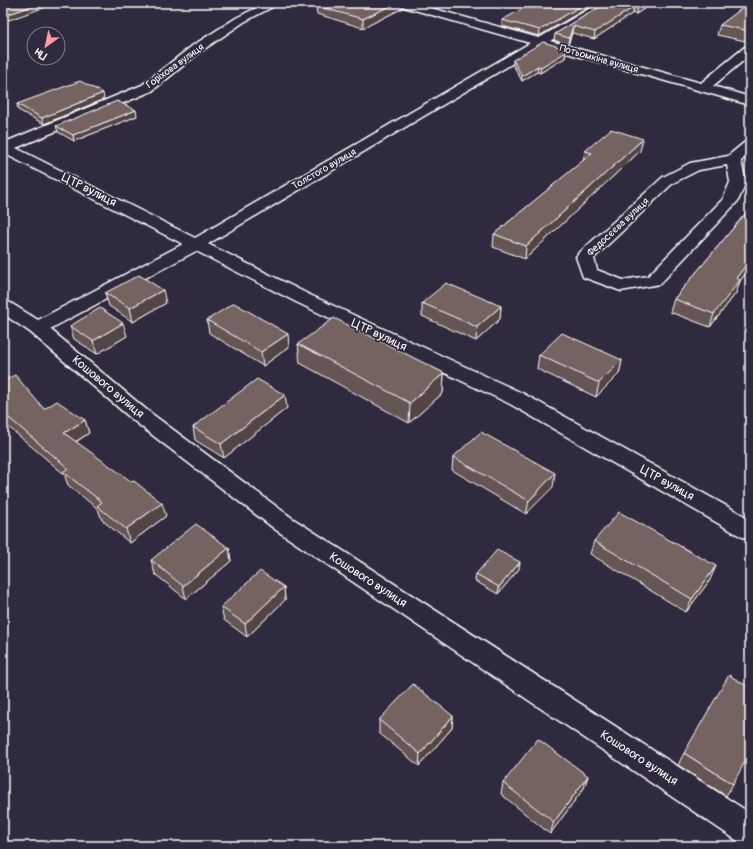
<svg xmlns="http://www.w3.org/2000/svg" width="753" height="849" font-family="Pangolin,sans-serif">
<rect width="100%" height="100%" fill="#2f2a3d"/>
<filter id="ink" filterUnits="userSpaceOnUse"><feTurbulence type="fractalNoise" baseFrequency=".025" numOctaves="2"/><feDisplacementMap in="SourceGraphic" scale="8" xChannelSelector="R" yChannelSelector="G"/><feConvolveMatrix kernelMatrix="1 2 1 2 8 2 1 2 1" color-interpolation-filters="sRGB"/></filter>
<g filter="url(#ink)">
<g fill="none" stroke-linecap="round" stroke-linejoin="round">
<defs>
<path id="minor" d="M266,3H280L244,22L200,52L152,91L16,148L195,238L530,43L397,5L396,3H413L539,38L599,3H612L550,41L701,83L746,46L750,45V55L713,86L750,97V105L542,46L208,244L308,294L524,394L750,519V540L742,537L510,404L296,302L196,251L50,329L148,411L292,518L750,813V846L739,842L276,530L134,421L30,332L3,314V301L9,302L38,320L183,244L3,153V143L142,85L192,46L236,18Z
M750,141V153L741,161L746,182L738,201L660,284L621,291L583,277L576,257L579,253L663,177L690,163L728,156L745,142ZM727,165L730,182L723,199L648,276L623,280L597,270L594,258L673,183L699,170Z"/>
</defs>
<use href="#minor" stroke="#fff" stroke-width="3"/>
<use href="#minor" fill="#2f2a3d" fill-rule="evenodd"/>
</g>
<path fill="#655554" stroke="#fff" d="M596,3L539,36L502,26V20Z
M606,3H653L636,14L633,13L594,39L572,33L568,45L554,40L555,34Z
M750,3V42L717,35L720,25Z
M316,6L403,8L363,28L317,14Z
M566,54L565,58L540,73L537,72L522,81L513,65V60Z
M104,99L44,124L18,110L17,104Z
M137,116L74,141L58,132L56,126Z
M585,151H640L525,259L493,247L494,234L583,161Z
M750,208V268L740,281L736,293L710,327L670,312L674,299Z
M105,293L166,303L133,322L109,306Z
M422,303L501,306L500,319L476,341L422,316Z
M207,320L289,347L263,366L209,333Z
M70,326L127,336L97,354L74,339Z
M298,344L444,373L443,393L409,423L300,363Z
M539,355L622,360L619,374L596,397L537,369Z
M3,381L44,409L85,420L89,433L76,442L166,516L130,543L102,520L98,509L68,485L64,474L5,424H3Z
M287,408L224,458L195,440L193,427Z
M453,457L553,487L526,514L452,470Z
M594,541L710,580L686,612L590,554Z
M229,548L231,561L186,599L155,574L151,560Z
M519,569L498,594L475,581L476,574Z
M284,587L285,600L247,637L224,620L221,607Z
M453,716L452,728L419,766L379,733V720Z
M684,753L733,784L726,796L678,765Z
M588,776L584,788L550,834L501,794L503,783Z"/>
<path fill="#524545" stroke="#fff" d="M41,3H57L3,22V16Z
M396,3H403V8L363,28V19Z
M586,3H596L539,36L540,30Z
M645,3H653L636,14L638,8Z
M634,7L633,13L594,39L595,32Z
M573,26L572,33L568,45L569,38Z
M566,49L565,58L540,73L541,67Z
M538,66L537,72L522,81V76Z
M103,93L104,99L44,124L42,118Z
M136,110L137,116L74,141L73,135Z
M643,139L640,151L525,259L526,246Z
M750,260V268L740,281L736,293L710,327L714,314L736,278Z
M163,290L166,303L133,322L130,308Z
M501,306L500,319L476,341L477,327Z
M123,323L127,336L97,354L93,341Z
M288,334L289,347L263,366L261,352Z
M622,360L619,374L596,397L599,383Z
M444,373L443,393L409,423L410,403Z
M285,395L287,408L224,458L221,444Z
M3,419L5,424H3Z
M85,420L89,433L69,446L64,433Z
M555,473L553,487L526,514L529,501Z
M162,503L166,516L130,543L126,529Z
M229,548L231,561L186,599L183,586Z
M520,562L519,569L498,594L499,587Z
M716,566L710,580L686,612L692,599Z
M284,587L285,600L247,637L245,624Z
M453,716L452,728L419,766L420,754Z
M588,776L584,788L550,834L554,822Z"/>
<path fill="#756362" stroke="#fff" d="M8,3H41L3,16V4Z
M322,3H396L363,19L316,6Z
M533,3H586L540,30L502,20Z
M606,3H645L638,8L634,7L595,32L573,26L569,38L555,34Z
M749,3H750V31L720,25Z
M543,42L566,49V52L541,67L538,66L522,76L513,60Z
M80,81L103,93L42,118L17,104Z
M117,101L136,110L73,135L56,126Z
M611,129L643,139L526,246L494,234L592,153L585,151Z
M750,208V260L736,278L740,280L714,314L674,299Z
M139,275L163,290L130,308L105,293Z
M446,283L501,306L477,327L422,303Z
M234,303L288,334L261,352L207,320Z
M100,308L123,323L93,341L70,326Z
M334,318L444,373L410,403L298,344Z
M562,333L622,360L599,383L539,355Z
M15,375L44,409L57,401L85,420L64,433L132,482L134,481L162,503L126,529L97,506L102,502L63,472L68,468L3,413V381Z
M257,379L285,395L221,444L193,427Z
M481,432L555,473L529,501L453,457Z
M619,512L716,566L692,599L594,541Z
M196,524L229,548L183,586L151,560Z
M497,550L520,562L499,587L476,574Z
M260,571L284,587L245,624L221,607Z
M729,675L750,688V752L733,784L684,753Z
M413,684L453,716L420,754L379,720Z
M538,739L588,776L554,822L503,783Z"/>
</g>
<g text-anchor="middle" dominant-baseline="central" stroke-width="3.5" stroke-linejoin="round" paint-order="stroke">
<g font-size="10" fill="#fff" stroke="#2f2a3d">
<text transform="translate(599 59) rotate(16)">Потьомкіна вулиця</text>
<text transform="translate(175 66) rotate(-36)">Горіхова вулиця</text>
<text transform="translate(324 169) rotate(-30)">Толстого вулиця</text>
<text transform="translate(618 227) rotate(-43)">Федосєєва вулиця</text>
</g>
<g font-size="12" fill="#fff" stroke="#2f2a3d">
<text transform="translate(89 190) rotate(27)">ЦТР вулиця</text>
<text transform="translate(379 335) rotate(25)">ЦТР вулиця</text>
<text transform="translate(108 387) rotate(40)">Кошового вулиця</text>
<text transform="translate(667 483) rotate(29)">ЦТР вулиця</text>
<text transform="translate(368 580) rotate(33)">Кошового вулиця</text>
<text transform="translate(639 758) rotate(33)">Кошового вулиця</text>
</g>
</g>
<rect width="753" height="849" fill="none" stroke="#2f2a3d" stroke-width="16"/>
<rect x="8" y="8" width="737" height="833" fill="none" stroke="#fff" stroke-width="1.5" filter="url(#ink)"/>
<g transform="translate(46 46) rotate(213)"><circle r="19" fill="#2f2a3d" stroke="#827f8b"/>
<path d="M0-3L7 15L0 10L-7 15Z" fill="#ff9aa2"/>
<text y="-6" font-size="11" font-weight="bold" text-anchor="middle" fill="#ffffff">Пн</text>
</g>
</svg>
